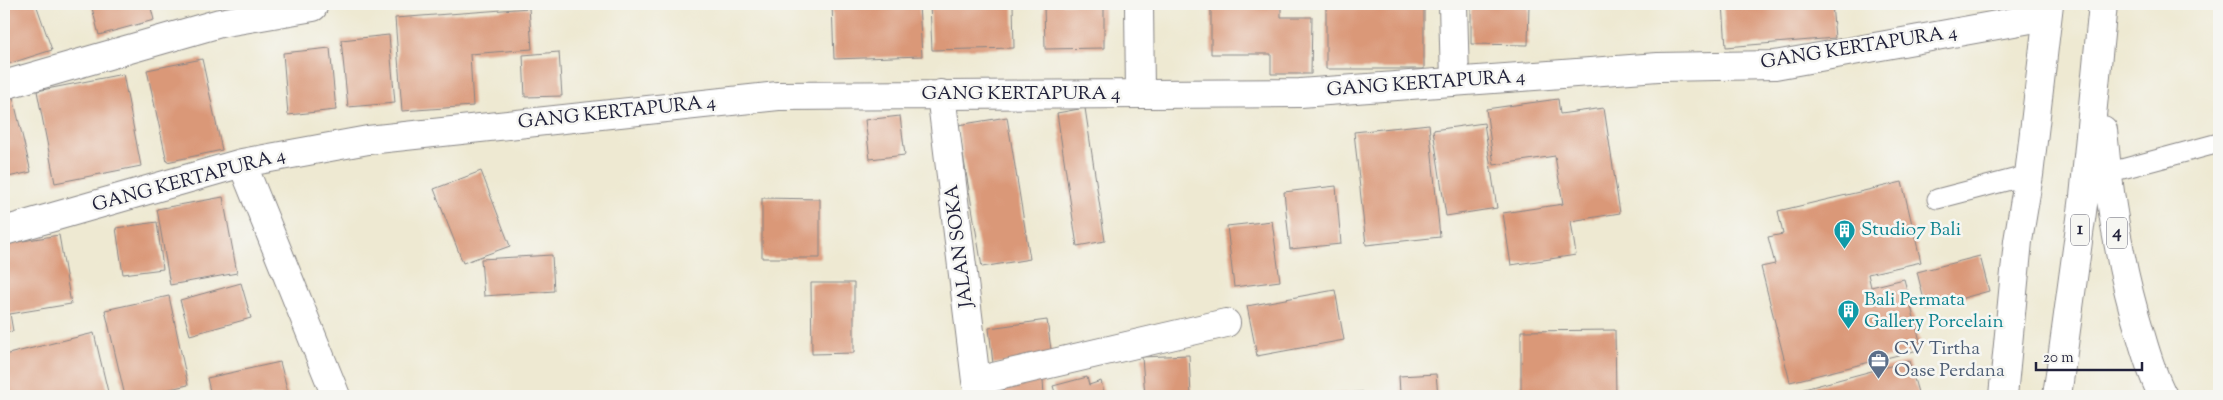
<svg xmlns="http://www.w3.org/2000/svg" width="2223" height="400" font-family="'Sorts Mill Goudy',serif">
<rect width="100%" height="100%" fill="#f6f6f2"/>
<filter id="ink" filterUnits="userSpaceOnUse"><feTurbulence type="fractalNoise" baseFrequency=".02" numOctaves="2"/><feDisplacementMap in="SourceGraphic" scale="10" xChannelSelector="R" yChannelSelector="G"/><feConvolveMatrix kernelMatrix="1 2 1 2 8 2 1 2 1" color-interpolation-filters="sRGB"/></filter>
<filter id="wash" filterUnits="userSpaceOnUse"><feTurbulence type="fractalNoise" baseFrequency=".0096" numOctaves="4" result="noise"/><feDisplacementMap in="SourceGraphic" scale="20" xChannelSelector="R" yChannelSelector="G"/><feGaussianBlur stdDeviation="1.12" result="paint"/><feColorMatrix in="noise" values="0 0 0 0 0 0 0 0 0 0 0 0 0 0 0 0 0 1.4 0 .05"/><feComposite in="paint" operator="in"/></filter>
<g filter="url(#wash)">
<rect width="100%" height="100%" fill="#eee9d2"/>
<g id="blocks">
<path fill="#da9878" d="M4,4H36L52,50L5,65Z
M91,4H150L154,20L99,35Z
M324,4H385L386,6L324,8Z
M832,4H919L922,56L834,59Z
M930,4H1013L1014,48L932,50Z
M1044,4H1104V48L1045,49Z
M1211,4H1281V17H1312L1311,74H1271V54H1211Z
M1326,4H1424V69H1326Z
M1471,4H1529L1528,45L1471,44Z
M1723,4H1832L1835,38L1726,47Z
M529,8L532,49L470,54L473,106L402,111L395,18Z
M389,35L395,103L348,107L341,40Z
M330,48L336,110L288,115L283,53Z
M559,52L562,96L525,97L523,55Z
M202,59L222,150L167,162L147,70Z
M123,74L141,166L55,183L37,91Z
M12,93L31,172L8,177L4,161V95Z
M1558,99L1560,114L1604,108L1620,213L1571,221L1576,255L1511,265L1503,213L1563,204L1555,156L1494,165L1486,109Z
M1085,108L1105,241L1077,246L1057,113Z
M900,116L905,155L870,159L865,120Z
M1007,117L1030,259L982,267L958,125Z
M1484,123L1497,208L1446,216L1433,130Z
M1429,124L1440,237L1366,245L1354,132Z
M481,171L510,246L463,263L434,189Z
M1902,182L1921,262L1868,274L1871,287L1904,279L1922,349L1790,382L1761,267L1775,264L1768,237L1783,234L1778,211Z
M1336,186L1341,244L1290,249L1284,192Z
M223,197L237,273L170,285L157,209Z
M762,198L820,199V258H762Z
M1272,221L1280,281L1234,287L1227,226Z
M157,222L163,269L123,274L116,228Z
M59,235L71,304L10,314L13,331L4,333V244Z
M552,255L554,291L484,296L481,259Z
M1980,256L1989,291L1926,308L1917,272Z
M241,283L251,318L190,335L180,300Z
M811,283H854V353L812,354Z
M1335,290L1344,340L1257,356L1247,306Z
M169,296L188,385L138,396H125L105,310Z
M1047,320L1052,357L993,364L989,328Z
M1615,330L1616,396H1521V331Z
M94,333L109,396H4V355Z
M1189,355L1191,396H1145L1142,357Z
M1909,361L1919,396H1778Z
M280,362L289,396H211L207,378Z
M1436,374L1438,396H1368L1400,393L1399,376Z
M1087,377L1089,385L1101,381L1105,396H1056L1053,386Z
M1043,380L1044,396H1004L1003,383Z
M1363,392V396H1321V394Z"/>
</g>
</g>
<g filter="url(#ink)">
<use href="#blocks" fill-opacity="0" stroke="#888686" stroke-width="1"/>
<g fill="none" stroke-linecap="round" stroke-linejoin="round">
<defs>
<path id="lane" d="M2107,173L2219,143
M1937,199L2029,175"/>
<path id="street" d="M1139,4L1140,93
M1453,4L1455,82
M4,85L220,23L313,7
M941,94L976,381L982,396
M242,163L336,396
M4,231L242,163L368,140L778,96L1300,93L1658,67L1775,65L2047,16
M976,381L1226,323"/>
<path id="highway" d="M2103,130C2109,199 2120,269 2141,336C2147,357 2153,377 2163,396
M2003,396L2018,241L2029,175L2049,4
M2057,396L2084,197L2103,4"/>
</defs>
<use href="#lane" stroke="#888686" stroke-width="21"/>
<use href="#street" stroke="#888686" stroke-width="30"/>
<use href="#highway" stroke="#888686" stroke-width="30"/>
<use href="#lane" stroke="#fff" stroke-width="19"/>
<use href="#street" stroke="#fff" stroke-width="28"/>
<use href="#highway" stroke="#fff" stroke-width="28"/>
</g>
</g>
<defs>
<symbol id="building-pin" viewBox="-11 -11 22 30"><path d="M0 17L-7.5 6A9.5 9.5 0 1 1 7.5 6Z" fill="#0f9aa8" stroke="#f6f6f2"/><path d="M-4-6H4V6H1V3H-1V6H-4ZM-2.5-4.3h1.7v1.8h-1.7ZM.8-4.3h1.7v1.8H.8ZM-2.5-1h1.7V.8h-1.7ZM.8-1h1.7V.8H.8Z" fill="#fff"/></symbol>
<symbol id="office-pin" viewBox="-11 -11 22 30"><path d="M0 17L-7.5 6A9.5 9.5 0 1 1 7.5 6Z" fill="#5c6f8a" stroke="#f6f6f2"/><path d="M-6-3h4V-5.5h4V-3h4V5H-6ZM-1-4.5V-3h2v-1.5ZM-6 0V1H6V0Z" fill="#fff"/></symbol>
</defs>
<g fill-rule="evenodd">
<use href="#building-pin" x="1832" y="218" width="25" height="34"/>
<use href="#building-pin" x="1836" y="298" width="25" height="34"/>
<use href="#office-pin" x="1866" y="348" width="25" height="34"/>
</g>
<g text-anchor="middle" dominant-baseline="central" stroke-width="5" stroke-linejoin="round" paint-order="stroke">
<g fill="#f6f6f2" stroke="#626272" stroke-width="1">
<rect x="2071" y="214.5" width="18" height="31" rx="4"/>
<rect x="2107" y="217.5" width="20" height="31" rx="4"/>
</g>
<g font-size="18" font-weight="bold" fill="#22223b">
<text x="2080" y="230">1</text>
<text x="2117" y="233">4</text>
</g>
<g font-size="19" fill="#22223b" stroke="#f6f6f2">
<text transform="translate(1859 48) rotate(-9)">GANG KERTAPURA 4</text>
<text transform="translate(1426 84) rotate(-4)">GANG KERTAPURA 4</text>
<text x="1021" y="94">GANG KERTAPURA 4</text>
<text transform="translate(617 113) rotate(-6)">GANG KERTAPURA 4</text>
<text transform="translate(189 181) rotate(-15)">GANG KERTAPURA 4</text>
<text transform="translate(960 246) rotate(-97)">JALAN SOKA</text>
</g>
<g font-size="19" fill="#0d838f" stroke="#f6f6f2" text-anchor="start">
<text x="1861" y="230">Studio7 Bali</text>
<text x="1864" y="300">Bali Permata<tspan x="1864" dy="22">Gallery Porcelain</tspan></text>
</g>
<g font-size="19" fill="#4e5e75" stroke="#f6f6f2" text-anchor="start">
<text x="1894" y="349">CV Tirtha<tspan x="1894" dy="22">Oase Perdana</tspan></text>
</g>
</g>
<rect width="2223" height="400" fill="none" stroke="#f6f6f2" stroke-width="20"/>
<path d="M2036 362v8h106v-8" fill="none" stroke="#22223b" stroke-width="2.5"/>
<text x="2043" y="362" font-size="15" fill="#22223b" stroke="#f6f6f2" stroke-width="4" paint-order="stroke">20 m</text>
</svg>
